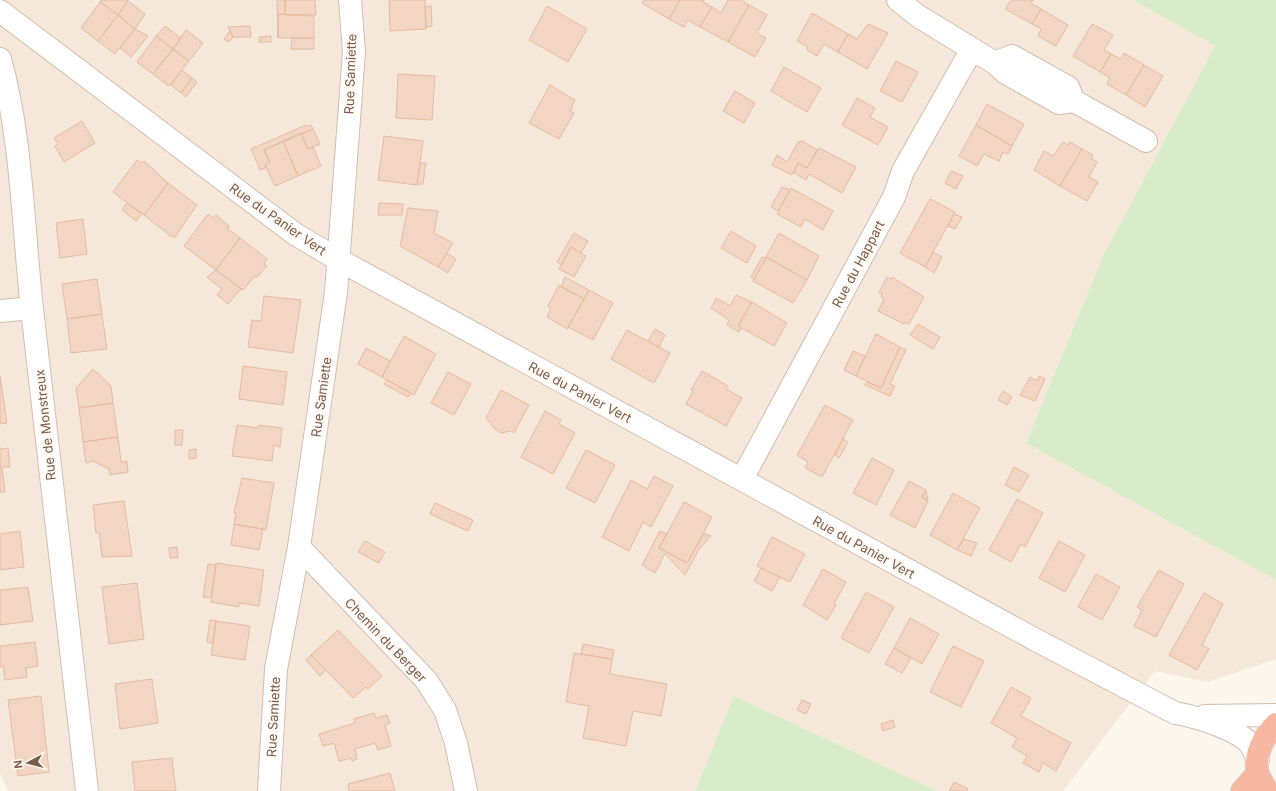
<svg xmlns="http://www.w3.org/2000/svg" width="1276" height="791" font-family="Inter,sans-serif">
<rect width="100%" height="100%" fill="#fdf6ec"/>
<path fill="#f5e8da" d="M0,0H1133L1215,46L1103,256L1026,443L1276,580V659L1207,682L1155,671L1063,791H937L734,696L695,791H8L0,774Z"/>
<path fill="#d8ecc9" d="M1133,0H1276V580L1026,443L1103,256L1215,46Z
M734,696L937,791H695Z"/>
<path fill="#f3d5c3" stroke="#e6bba3" d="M101,0H128L118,15L100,2Z
M277,0H285V14H278V38Z
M285,0H315L316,15H285Z
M389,0H425L426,29L390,31Z
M644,0H680L669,19L642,3Z
M680,0H704L703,2L712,7L700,27L688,20L684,27L669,19Z
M728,0H741L749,5L728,42L700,27L712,7L721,13Z
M1011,0H1033L1031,3L1041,9L1032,24L1005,9Z
M128,1L145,14L135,29L118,15Z
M100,2L118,15L98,41L81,28Z
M749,5L767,15L757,33L766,38L755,57L728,42Z
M431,6L432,26L426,27L425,7Z
M547,6L587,29L568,62L529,40Z
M1041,9L1068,25L1056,46L1038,36L1041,29L1032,24Z
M812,13L848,34L838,52L824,44L817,56L807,50L808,47L797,41Z
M278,14L314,16V38H278Z
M118,15L135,29L115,54L98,41Z
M868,24L888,33L867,69L838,52L848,34L857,39Z
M1092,24L1113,35L1104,50L1111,54L1100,72L1073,56Z
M165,26L181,38L173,49L156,36Z
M250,26L251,37H233L228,27Z
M135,29L148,36L131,57L120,48Z
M186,30L203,43L189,61L173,49Z
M230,31L233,37L229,42L224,39Z
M156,36L173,49L153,74L137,62Z
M271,36V42H259V37Z
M292,38H314V49H291Z
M173,49L189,61L169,86L153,74Z
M1124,53L1144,65L1126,95L1107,84L1110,78L1100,72L1111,54L1121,59Z
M896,61L918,72L902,102L880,91Z
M1144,65L1163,76L1145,107L1126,95Z
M784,67L821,88L807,112L771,91Z
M182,70L192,78L181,93L171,85Z
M398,74L435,76L432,120L396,118Z
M192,78L197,82L186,97L181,93Z
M550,85L575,100L570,111L574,113L559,139L529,123Z
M735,91L755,103L744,123L723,111Z
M857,98L875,108L870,117L888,127L878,145L842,125Z
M987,104L1024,124L1012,146L976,125Z
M82,121L95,143L64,162L55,146L58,144L54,138Z
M306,125L307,127L311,125L313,129L264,150L270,162L265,165L267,167L260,170L251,149Z
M976,125L1012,146L1008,154L1003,152L999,161L984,154L977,166L959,156Z
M313,129L320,144L308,149L301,134Z
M301,133L308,149L313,147L321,166L298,176L283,141Z
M384,136L423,141L417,185L378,180Z
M283,141L298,176L275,186L265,165L270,162L264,150Z
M802,141L817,150L807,168L798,163L792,175L772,165L777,155L787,162L798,142Z
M1063,142L1068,145L1070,142L1082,149L1060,186L1034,170L1044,151L1053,156Z
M819,148L856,167L842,193L809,174L806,180L794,173L798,163L807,168Z
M1082,149L1093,155L1091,158L1097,162L1089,177L1098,182L1087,201L1060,186Z
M137,160L142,163L144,161L168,183L144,215L113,192Z
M420,163H426L423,184H417Z
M951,171L963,176L956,189L945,183Z
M168,183L197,205L175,237H172L144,215Z
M782,187L790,190L778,211L771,207Z
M791,188L833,211L823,230L805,219L801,227L777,214Z
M930,199L955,212L925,267L900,253Z
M127,203L142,214L136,221L122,210Z
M379,203L403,204L402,215H378Z
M408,208L438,211L434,233L453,243L438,267L400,246Z
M208,214L214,218L216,215L229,226L228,229L240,238L216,270L184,246Z
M954,214L962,217L955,229L948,226Z
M83,219L87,254L60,258L56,223Z
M731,231L756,246L747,263L721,248Z
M574,233L588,241L581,253L571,247L562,265L557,262Z
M779,233L819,256L807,280L766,257Z
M240,238L267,259L264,264L267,266L257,277L255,276L243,290L216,270Z
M571,247L586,256L574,277L559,269Z
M933,252L942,257L934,273L925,267Z
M447,253L456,259L448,273L438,267Z
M762,257L766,258L754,279L751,277Z
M766,257L807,280L793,303L753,281Z
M216,270L241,289L228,304L217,295L222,289L207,277Z
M565,277L589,290L584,299L561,287Z
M887,277L891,279L892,277L924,297L909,324L905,322L904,324L878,311L884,299L881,297L882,294L879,292Z
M97,279L102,314L67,319L62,284Z
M559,285L584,299L567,329L547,317L551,308L548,306Z
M589,290L613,303L593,340L568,327Z
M736,295L752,302L738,326L741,328L739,332L727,325L729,320L711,308L716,298L730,306Z
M264,296L301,300L293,353L248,347L252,320L261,321Z
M752,302L787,323L774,346L738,326Z
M102,314L107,349L71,353L67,319Z
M918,324L940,337L933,349L910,335Z
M655,329L665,335L659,347L648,341Z
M627,330L670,353L654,383L611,359Z
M876,334L900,347L881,388L856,376Z
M404,336L436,354L414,395L382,377Z
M900,347L906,350L890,384L895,386L890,396L865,385L867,382L881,388Z
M366,348L390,361L382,377L358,364Z
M853,351L865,356L856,376L844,370Z
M243,366L287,372L283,405L239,399Z
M93,369L111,386L113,403L79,408L76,388Z
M702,371L728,386L726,389L742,398L726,426L686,404L693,391L691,390Z
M448,372L471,384L454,415L431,403Z
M0,376L7,423L0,424Z
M1039,376L1045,379L1035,401L1020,395L1030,377L1037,381Z
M387,380L411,393L408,397L384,384Z
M501,390L529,405L514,433L511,431L501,433L494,428L486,418Z
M1003,391L1012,397L1007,405L998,400Z
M113,403L118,437L83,442L79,408Z
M825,405L853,420L822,477L805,468L808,462L797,455Z
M545,411L561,420L559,424L575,433L553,474L521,457Z
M237,425L258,428L259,425L282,428L280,447L274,445L272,461L232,456Z
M175,430H183L182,445H175Z
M118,437L121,462L127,461L128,472L110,475L109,469L93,461L86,463L83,442Z
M843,439L848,442L839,458L835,455Z
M8,448L10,467H2L5,492H0V449Z
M196,449V458L189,459V450Z
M586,450L615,465L595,503L566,488Z
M872,458L894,470L876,505L853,493Z
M1014,467L1029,475L1019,492L1005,485Z
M654,476L673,486L651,527L643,522L629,551L602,537L631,480L647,489Z
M242,478L274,483L266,530L234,524L236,513H234Z
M909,481L926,490L922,497L928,501L915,528L890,515Z
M926,490L928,501L922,497Z
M953,493L980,508L957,550L930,535Z
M1017,499L1043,513L1025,547L1021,544L1011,562L989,550Z
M124,501L132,556L102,557L99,532L96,533L93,505Z
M684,502L712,517L687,563L659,548Z
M435,503L473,520L468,531L430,514Z
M234,524L263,529L259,550L231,545Z
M20,531L24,567L0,570V534Z
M660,531L667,534L659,548L687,563L704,533L711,536L699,549L685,575L665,554L655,573L642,565Z
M772,537L805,554L790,582L757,566Z
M964,539L977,543L971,556L957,550Z
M365,541L385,552L379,563L358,552Z
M1059,541L1085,555L1065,592L1039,578Z
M177,547L178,558H170L169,548Z
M216,563L264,570L259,606L239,603V607L211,602Z
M208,564L216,565L211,598L203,597Z
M761,568L780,577L772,591L754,581Z
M823,569L846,582L834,604L836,605L827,620L803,605Z
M1159,570L1184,584L1156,637L1134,626L1142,610L1137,607Z
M1096,574L1120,587L1102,620L1078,607Z
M137,583L144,639L109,644L102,587Z
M28,587L33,621L0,625V590Z
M866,592L894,607L869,653L841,638Z
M1204,593L1223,604L1202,645L1209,649L1197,670L1169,655Z
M910,618L939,634L922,664L894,648Z
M210,620L216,621L213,644L207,642Z
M216,621L250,626L245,660L211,655Z
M338,630L382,676L368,689L366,687L353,698L311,655Z
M35,642L38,666L26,668L27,677L5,680L3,666L0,667V646Z
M583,644L614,650L612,659L581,654Z
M953,646L984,661L961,707L930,692Z
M894,648L911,658L902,673L885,664Z
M574,653L612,659L610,674L667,684L661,716L633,711L626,746L583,738L589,706L566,702Z
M311,655L326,670L320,676L306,660Z
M152,679L158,723L120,729L115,684Z
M1011,687L1031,698L1021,716L1071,743L1056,771L1043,763L1039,772L1023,763L1027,756L1012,747L1017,738L991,723Z
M41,696L49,772L18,776L8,700Z
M802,700L811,704L806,714L797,710Z
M374,713L376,718L387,715L390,723L385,725L391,746L378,750L375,743L355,749L357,759L352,761L351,758L339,761L334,743L323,746L319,734L355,723L354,719Z
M893,720L895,727L883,731L881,724Z
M172,758L176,791H135L132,762Z
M390,773L395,791H349L348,784Z
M954,782L968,789L967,791H949Z"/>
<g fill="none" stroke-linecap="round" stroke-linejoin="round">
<defs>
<path id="minor" d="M898,0L918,16L995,63L1012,56L1068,87L1074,101L1146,141
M0,11L295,234L339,260L1036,640L1175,713C1194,716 1233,728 1247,741C1252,745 1255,754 1258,760
M0,59C22,138 23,227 32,309C50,469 69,630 87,791
M995,63L1006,73L1059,103L1074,101
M0,311L32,308
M742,479L894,197L903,171L972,49
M299,547L426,680L445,710L456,743L466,791
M1205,716L1276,715
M269,791L276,669L299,547L336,292L354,52L350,0"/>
<path id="highway" d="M1242,791L1258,773
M1267,791C1264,785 1260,779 1258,774C1253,756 1264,736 1276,724"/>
</defs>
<use href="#minor" stroke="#d1beb0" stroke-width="24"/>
<use href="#highway" stroke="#dad1cd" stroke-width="24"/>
<use href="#minor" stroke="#fff" stroke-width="22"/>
<use href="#highway" stroke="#f7b7a3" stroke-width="22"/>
</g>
<g text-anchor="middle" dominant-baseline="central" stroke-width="4" stroke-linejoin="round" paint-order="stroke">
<g font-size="13" fill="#7a5c4d" stroke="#fffaf3">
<text transform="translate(350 74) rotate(-88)">Rue Samiette</text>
<text transform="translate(278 219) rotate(35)">Rue du Panier Vert</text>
<text transform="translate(858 264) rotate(-62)">Rue du Happart</text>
<text transform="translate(580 392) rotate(28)">Rue du Panier Vert</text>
<text transform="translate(321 397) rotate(-82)">Rue Samiette</text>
<text transform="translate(45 425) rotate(-96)">Rue de Monstreux</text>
<text transform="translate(864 547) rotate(29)">Rue du Panier Vert</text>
<text transform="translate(386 640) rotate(46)">Chemin du Berger</text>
<text transform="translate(273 717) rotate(-87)">Rue Samiette</text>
</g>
</g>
<g transform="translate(28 763) rotate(263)" stroke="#fffaf3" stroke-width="3" paint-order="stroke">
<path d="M0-3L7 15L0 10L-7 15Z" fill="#7a5c4d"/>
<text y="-6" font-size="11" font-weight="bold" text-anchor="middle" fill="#7a5c4d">N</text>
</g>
</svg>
